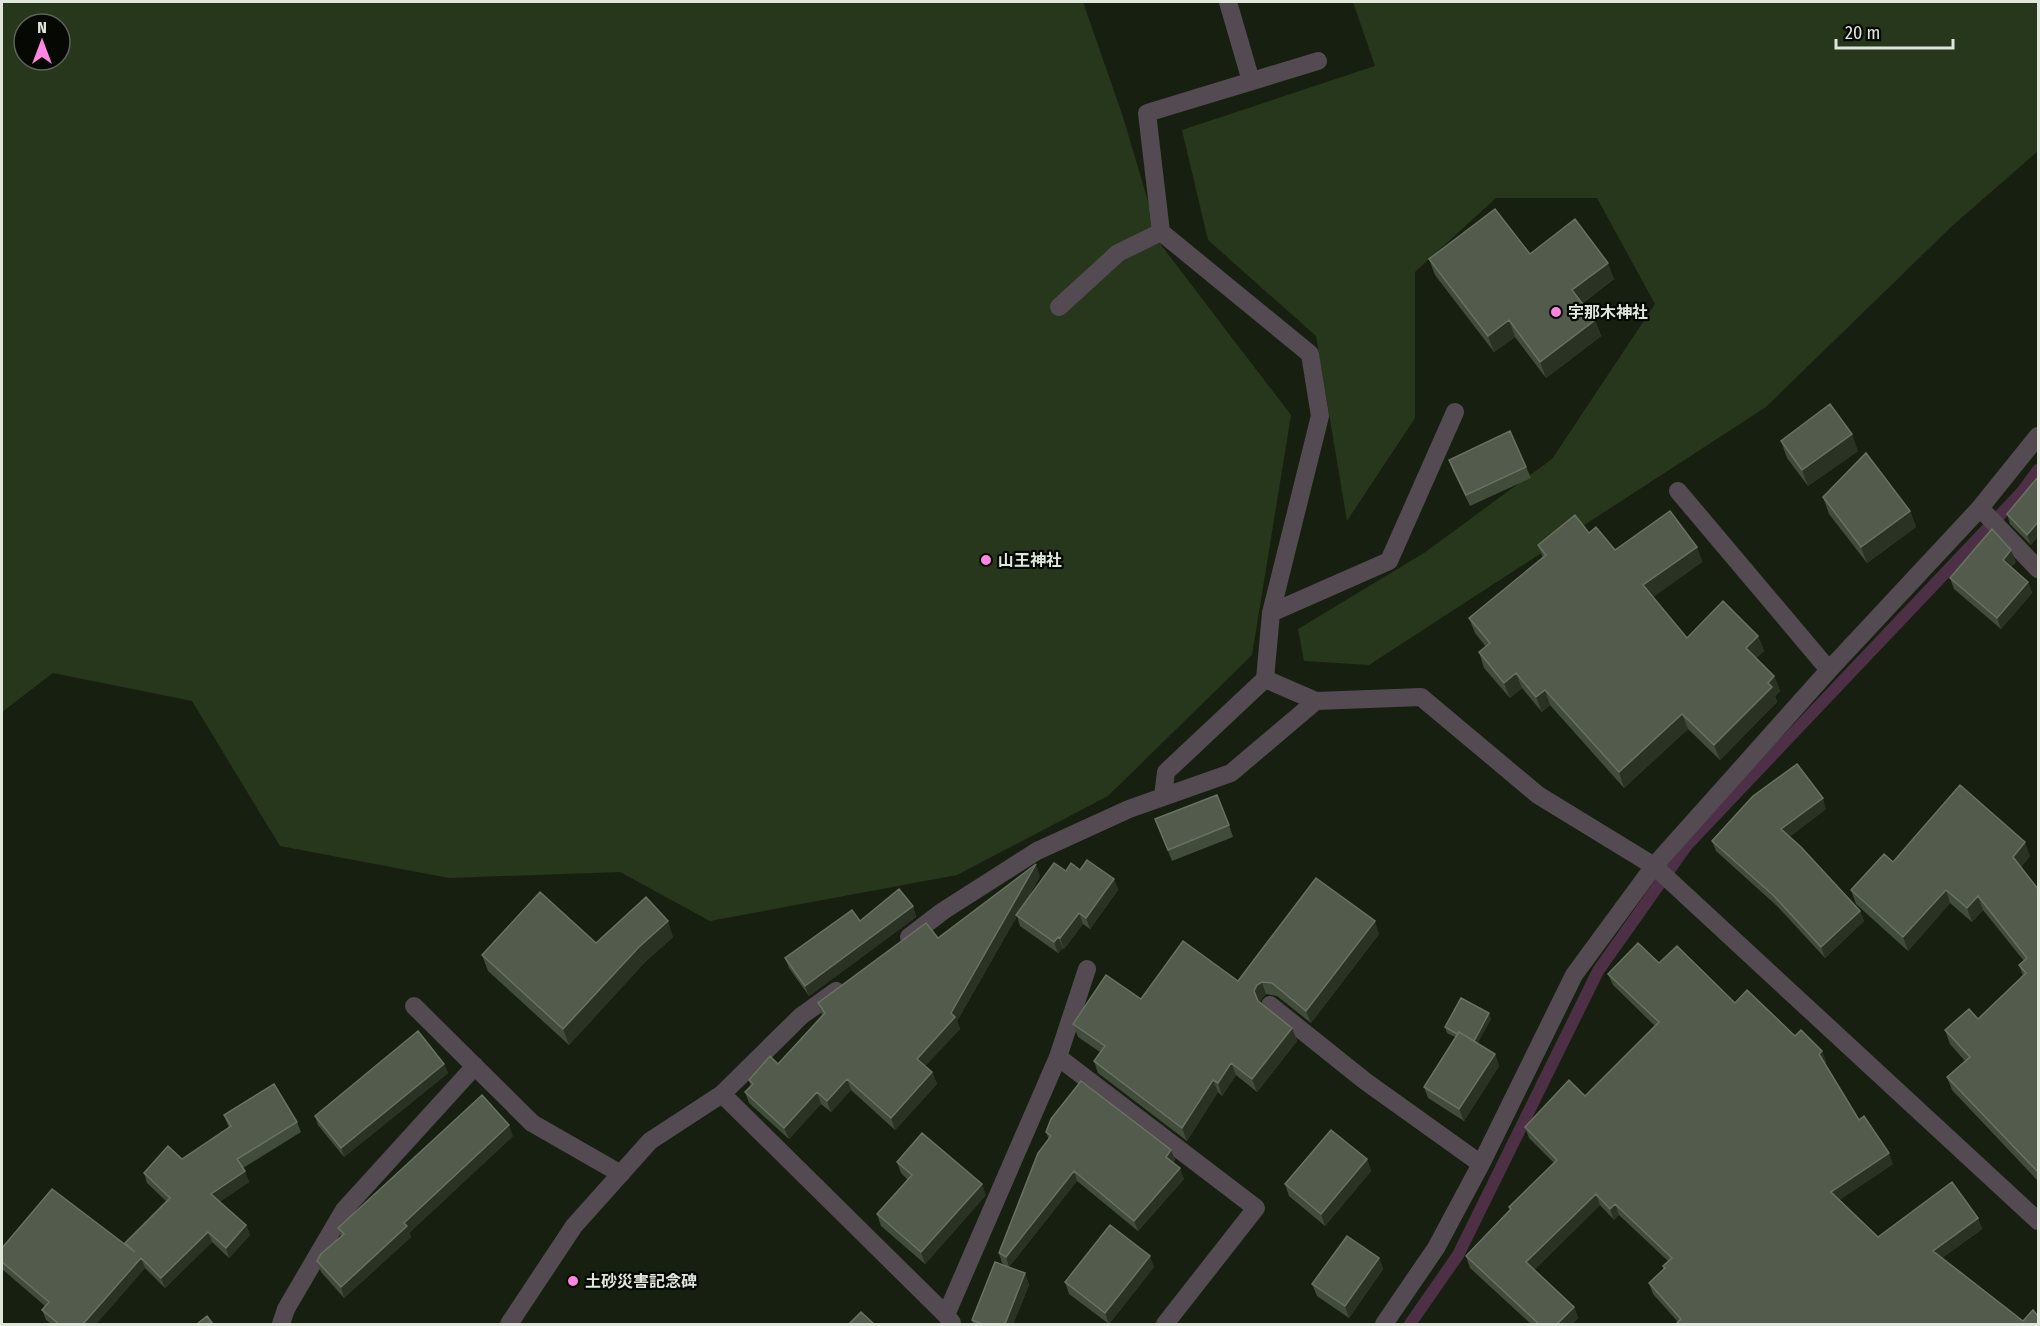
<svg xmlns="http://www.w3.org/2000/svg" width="2040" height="1326" font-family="'Fira Sans Condensed','Noto Sans JP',sans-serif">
<rect width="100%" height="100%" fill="#172010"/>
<path fill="#27371b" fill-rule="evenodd" d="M2,2H1083L1123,117L1161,245L1291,415L1252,655L1108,796L957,875L710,921L620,872L449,878L280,846L192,701L53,673L2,712ZM24,24H60V60H24Z
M1353,2H2038V151L1951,227L1766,407L1369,665L1304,661L1298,629L1424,553L1552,459L1655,304L1597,198H1496L1415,272V418L1347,521L1316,336L1208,240L1182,130L1375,66Z"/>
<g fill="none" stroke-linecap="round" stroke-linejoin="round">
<path stroke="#4d3045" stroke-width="12" d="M1410,1324L1458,1255L1598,971L1687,845L2021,493L2038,470"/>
<path stroke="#534b51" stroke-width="18" d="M1228,2L1251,81
M1161,232L1147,113L1318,61
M1059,307L1118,253L1161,232L1310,354L1320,416L1271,613
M1455,412L1389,561L1271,613L1265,679L1316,701L1421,697L1538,795L1654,866L1829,670L1980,508L2038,436
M1678,491L1829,670
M1980,508L2038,569
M1163,796L1166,772L1265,679
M909,937L943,911L1037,851L1129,809L1231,773L1316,701
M1270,1005L1365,1081L1481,1164
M414,1006L532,1123L621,1174
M1058,1057L1256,1208L1165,1324
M722,1094L946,1315L952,1323
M946,1315L1058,1057L1087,969
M281,1324L286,1309L344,1210L475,1066
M509,1324L574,1226L650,1141L722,1094L801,1016L836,991
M1384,1324L1436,1248L1481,1164L1574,975L1654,866L2038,1221"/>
</g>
<path fill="#424c3b" d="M1530,254L1614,279L1583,303L1595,320L1601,336L1546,378L1515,337L1494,352L1435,275L1429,259Z
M1781,441L1858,451L1808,486L1787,458Z
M1449,460L1526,467L1531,478L1470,506L1453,471Z
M2038,477V536L2031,545L2010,524L2007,514Z
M1823,497L1910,511L1916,527L1867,563L1829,514Z
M1589,533L1615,550L1697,547L1702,562L1653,597L1687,638L1758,636L1764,651L1756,658L1774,676L1780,691L1775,696L1777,702L1720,760L1688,729L1624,788L1550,705L1542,712L1522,688L1510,698L1484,668L1479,652L1486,647L1475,633L1469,618L1543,558L1538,545Z
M2016,562L2011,567L2028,582L2032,593L2001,629L1954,589L1950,578Z
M1826,809L1789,837L1860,911L1864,921L1825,958L1777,906L1716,851L1712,841Z
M1229,825L1233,837L1172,861L1160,831Z
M2030,856L2021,867L2038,889V1181L1952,1090L1947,1077L1965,1061L1950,1044L1945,1030L1978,1019L2023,976L2019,965L2024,961L1983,910L1972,922L1950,903L1908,951L1856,904L1851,890L1893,862Z
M1080,870L1114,879L1118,890L1090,929L1083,924L1064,949L1063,948L1058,953L1020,926L1017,916L957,1021L960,1029L925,1066L932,1072L937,1084L895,1130L851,1090L831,1112L821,1104L789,1139L749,1103L745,1092L751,1086L749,1080L778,1064L822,1015L818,1003L938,938L1040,876L1025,903L1066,871Z
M913,906L916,917L809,996L789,968L785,958L860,921Z
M1379,934L1311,1023L1277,996L1266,994L1262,998L1260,1002L1292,1028L1297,1041L1257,1092L1236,1075L1222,1096L1218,1092L1187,1141L1098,1073L1094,1061L1100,1052L1078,1037L1073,1024L1141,999L1238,981Z
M673,937L645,962L569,1045L488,971L482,955L596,943Z
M1659,963L1822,1051L1826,1062L1825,1064L1859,1120L1893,1164L1839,1200L1878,1237L1978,1218L1982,1229L1942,1258L2023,1321L2038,1324L1678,1322L1653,1294L1649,1283L1664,1270L1663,1266L1668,1261L1619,1215L1614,1220L1600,1205L1534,1270L1574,1307L1578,1318L1572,1324H1531L1470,1268L1466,1256L1510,1209L1509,1207L1554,1163L1529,1138L1525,1127L1585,1096L1655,1026L1613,985L1608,974Z
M1491,1019L1477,1043L1495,1054L1499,1066L1464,1121L1428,1098L1424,1087L1455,1037L1447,1033L1445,1027Z
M444,1064L448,1073L344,1157L318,1125L315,1116Z
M224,1115L297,1122L301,1132L243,1168L249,1182L219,1202L246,1225L250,1235L229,1258L212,1242L165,1288L145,1268L96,1324H51L46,1320L42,1310L45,1306L2,1269V1248L126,1246L125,1243L166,1201L147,1183L144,1173L182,1159L229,1128Z
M1046,1132L1171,1150L1175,1160L1173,1163L1184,1179L1138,1231L1077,1181L1009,1267L1025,1273L1029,1285L1013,1324H973L972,1320L1008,1267L1002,1263L999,1253L1049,1140Z
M513,1136L409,1233L411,1237L344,1298L321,1272L317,1261L341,1237L338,1228Z
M1367,1159L1371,1171L1325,1226L1289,1196L1285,1184Z
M897,1162L986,1195L925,1264L881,1226L877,1214L908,1180L901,1173Z
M1379,1258L1383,1269L1349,1318L1317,1296L1312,1284Z
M1154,1267L1109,1324L1069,1294L1065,1282Z"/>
<path fill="#2a3323" d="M1608,263L1614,279L1578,306L1572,290Z
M1509,320L1515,337L1494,352L1488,336Z
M1595,320L1601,336L1546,378L1540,362Z
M1852,434L1858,451L1808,486L1802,470Z
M1910,511L1916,527L1867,563L1861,547Z
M2038,522V536L2031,545L2027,535Z
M1697,547L1702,562L1649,600L1643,585Z
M2011,550L2016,562L2007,572L2003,560Z
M2028,582L2032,593L2001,629L1997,618Z
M1758,636L1764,651L1751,663L1746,648Z
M1516,673L1522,688L1510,698L1504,683Z
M1774,676L1780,691L1775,696L1777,702L1720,760L1714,745Z
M1545,690L1550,705L1542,712L1536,697Z
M1682,714L1688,729L1624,788L1619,772Z
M1823,798L1826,809L1785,840L1781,829Z
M2025,842L2030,856L2018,870L2013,857Z
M1036,864L1040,876L1017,915H1016L1017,916L957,1021L960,1029L921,1070L917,1059L951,1013Z
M1114,879L1118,890L1090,929L1086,918Z
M1946,890L1950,903L1908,951L1903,937Z
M1978,896L1983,910L1972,922L1967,908Z
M913,906L916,917L809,996L805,986Z
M1860,911L1864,921L1825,958L1821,947Z
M1079,913L1083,924L1064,949L1060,938Z
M668,921L673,937L645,962L569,1045L563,1029L639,947Z
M1375,921L1379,934L1311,1023L1306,1011Z
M1058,937L1063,948L1058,953L1054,942Z
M1262,982L1266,994L1262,998L1259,1004L1254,991L1257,985Z
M1489,1013L1491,1019L1475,1048L1473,1042Z
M1292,1028L1297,1041L1257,1092L1252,1079Z
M1822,1051L1826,1062L1823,1065L1819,1054Z
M1495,1054L1499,1066L1464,1121L1459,1109Z
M1231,1063L1236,1075L1222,1096L1218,1083Z
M444,1064L448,1073L344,1157L341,1148Z
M932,1072L937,1084L895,1130L891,1118Z
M847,1079L851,1090L831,1112L827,1101Z
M1213,1080L1218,1092L1187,1141L1182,1128Z
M817,1092L821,1104L789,1139L784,1128Z
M509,1125L513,1136L409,1233L411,1237L344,1298L341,1287L404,1223Z
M1171,1150L1175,1160L1170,1168L1166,1157Z
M1889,1153L1893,1164L1835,1203L1831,1192Z
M1367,1159L1371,1171L1325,1226L1321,1214Z
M1180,1168L1184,1179L1138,1231L1134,1221Z
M245,1171L249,1182L215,1205L211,1194Z
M1074,1171L1077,1181L1009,1267L1006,1257Z
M982,1184L986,1195L925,1264L921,1252Z
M1596,1194L1600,1205L1530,1274L1526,1262Z
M1615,1204L1619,1215L1614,1220L1610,1209Z
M1978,1218L1982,1229L1937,1262L1933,1251Z
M246,1225L250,1235L229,1258L226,1248Z
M208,1232L212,1242L165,1288L161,1278Z
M1150,1256L1154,1267L1109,1324L1105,1313Z
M141,1258L145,1268L96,1324H83Z
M1379,1258L1383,1269L1349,1318L1345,1306Z
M1025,1273L1029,1285L1013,1324H1005Z
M1574,1307L1578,1318L1572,1324H1557Z"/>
<path fill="#535c4c" stroke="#697262" stroke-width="1.5" d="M1495,209L1530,254L1575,219L1608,263L1572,290L1595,320L1540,362L1509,320L1488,336L1429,259Z
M1830,404L1852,434L1802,470L1781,441Z
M1510,431L1526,467L1466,495L1449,460Z
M1866,453L1910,511L1861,547L1823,497Z
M2038,477V522L2027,535L2007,514Z
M1670,511L1697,547L1643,585L1687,638L1723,601L1758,636L1746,648L1774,676L1768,683L1772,687L1714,745L1682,714L1619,772L1545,690L1536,697L1516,673L1504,683L1479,652L1490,643L1469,618L1546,555L1538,545L1575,515L1589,533L1596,527L1615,550Z
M1992,529L2011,550L2003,560L2028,582L1997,618L1950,578Z
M1797,764L1823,798L1781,829L1801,847L1860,911L1821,947L1773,895L1712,841L1753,796Z
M1960,785L2025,842L2013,857L2038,889V1172L1947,1077L1970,1057L1945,1030L1969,1009L1978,1019L2026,973L2019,965L2027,958L1978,896L1967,908L1946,890L1903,937L1851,890L1884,854L1893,862Z
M1217,795L1229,825L1168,850L1155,819Z
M1087,860L1114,879L1086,918L1079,913L1060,938L1058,937L1054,942L1016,915L1054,863L1066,871L1071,863L1080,870Z
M1036,864L951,1013L955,1017L917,1059L932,1072L891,1118L847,1079L827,1101L817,1092L784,1128L745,1092L753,1084L749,1080L770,1056L778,1064L825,1013L818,1003L926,923L938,938Z
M1316,878L1375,921L1306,1011L1272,983L1262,982L1257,985L1254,991L1258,1001L1292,1028L1252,1079L1231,1063L1218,1083L1213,1080L1182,1128L1094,1061L1105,1046L1073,1024L1106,975L1141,999L1183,941L1238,981Z
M899,889L913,906L805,986L785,958L852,910L860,921Z
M540,892L596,943L646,897L668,921L639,947L563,1029L482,955Z
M1638,943L1659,963L1677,946L1735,1003L1747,990L1795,1036L1801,1030L1822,1051L1819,1054L1859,1120L1864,1116L1889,1153L1831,1192L1878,1237L1952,1182L1978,1218L1933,1251L2023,1321L2033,1310L2038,1316V1324H1676L1681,1319L1649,1283L1665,1268L1663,1266L1672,1258L1615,1204L1610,1209L1596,1194L1526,1262L1574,1307L1557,1324H1539L1466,1256L1511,1209L1509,1207L1557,1160L1525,1127L1569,1080L1585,1096L1659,1022L1608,974Z
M1461,998L1489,1013L1474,1041L1459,1032L1457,1034L1445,1027Z
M418,1031L444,1064L341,1148L315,1116Z
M1459,1032L1495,1054L1459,1109L1424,1087Z
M1081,1081L1171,1150L1166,1157L1180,1168L1134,1221L1074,1171L1006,1257L999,1253L1038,1153L1051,1136L1046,1132L1051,1119Z
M274,1084L297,1122L237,1159L245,1171L211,1194L246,1225L226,1248L208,1232L161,1278L141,1258L83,1324H59L42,1310L49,1302L2,1262V1248L52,1189L135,1252L125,1243L170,1198L144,1173L168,1146L182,1159L231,1126L224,1115Z
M482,1095L509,1125L404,1223L407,1226L341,1287L317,1261L321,1254L344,1234L338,1228Z
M1331,1130L1367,1159L1321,1214L1285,1184Z
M922,1133L982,1184L921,1252L877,1214L912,1175L897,1162Z
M1110,1225L1150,1256L1105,1313L1065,1282Z
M1347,1236L1379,1258L1345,1306L1312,1284Z
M995,1262L1025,1273L1005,1324H982L972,1320Z
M861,1312L874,1324H849Z
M207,1316L213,1324H197Z"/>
<g fill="#fe86e1" stroke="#050803" stroke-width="2">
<circle cx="1556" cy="312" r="6"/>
<circle cx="986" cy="560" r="6"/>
<circle cx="573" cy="1281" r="6"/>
</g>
<g text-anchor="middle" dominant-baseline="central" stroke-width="4.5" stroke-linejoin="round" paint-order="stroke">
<g font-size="16" font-weight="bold" fill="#dfe6da" stroke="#050803" text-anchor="start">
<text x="1568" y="312">宇那木神社</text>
<text x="998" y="560">山王神社</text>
<text x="585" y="1281">土砂災害記念碑</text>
</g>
</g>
<rect width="2040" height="1326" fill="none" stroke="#dfe6da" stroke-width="6"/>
<g transform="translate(42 42)"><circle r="28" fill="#050803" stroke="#5c6159" stroke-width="1.5"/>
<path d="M0-4.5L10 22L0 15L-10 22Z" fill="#fe86e1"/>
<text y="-9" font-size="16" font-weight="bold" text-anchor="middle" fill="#dfe6da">N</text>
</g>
<path d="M1836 39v9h117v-9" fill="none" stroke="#dfe6da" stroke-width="3"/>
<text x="1845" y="39" font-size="18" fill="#dfe6da" stroke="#050803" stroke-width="4.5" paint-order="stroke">20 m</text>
</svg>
